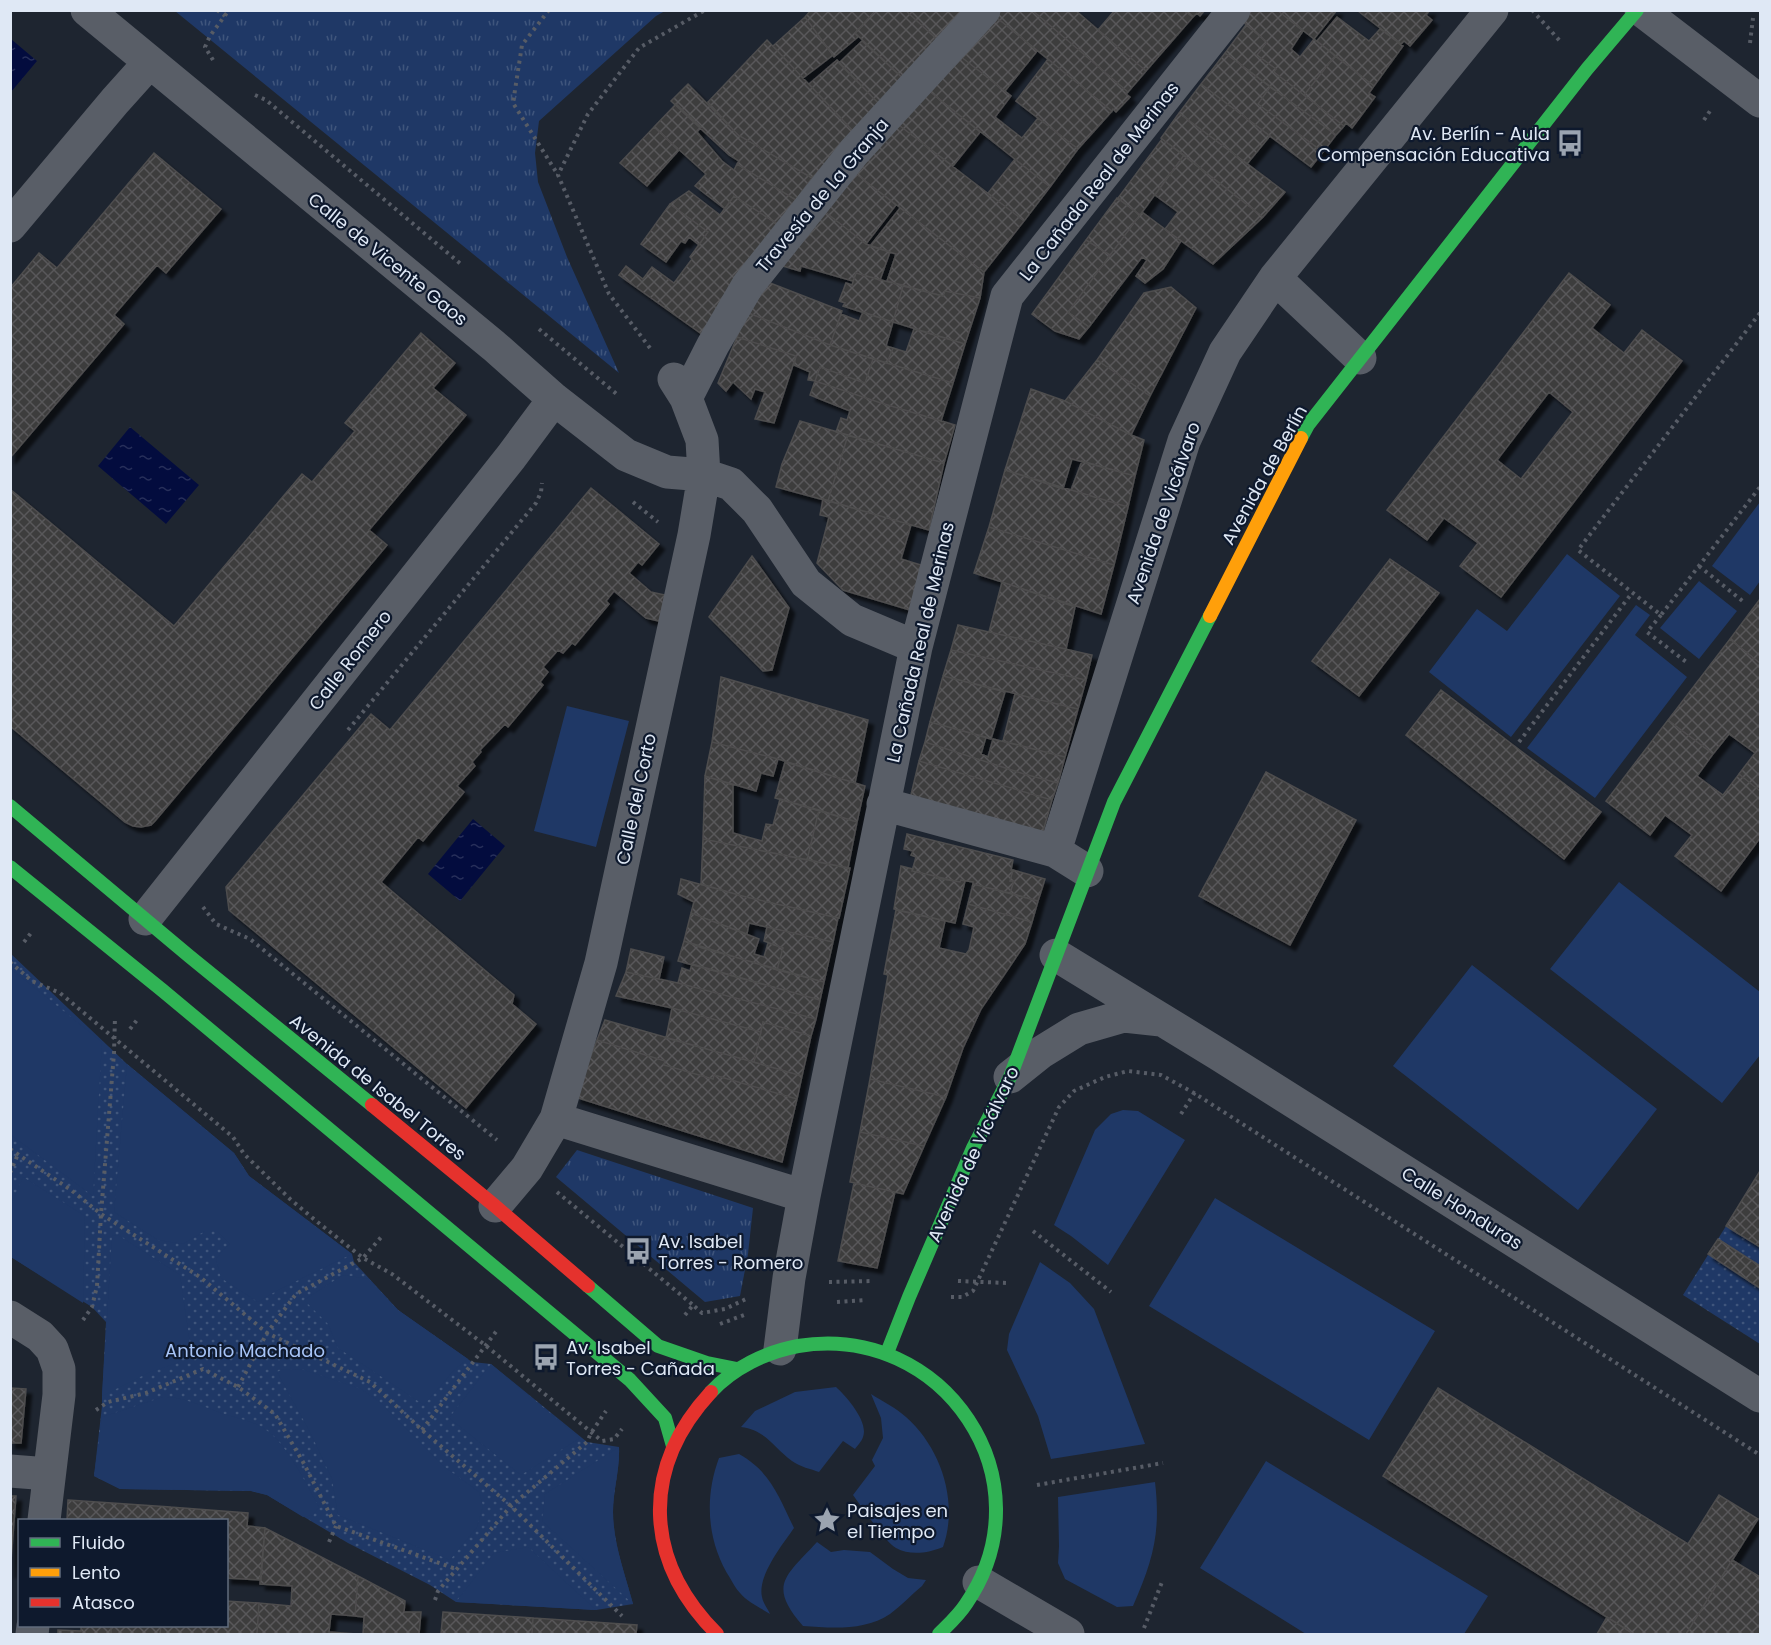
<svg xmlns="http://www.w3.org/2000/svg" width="1771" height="1645" font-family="Poppins,sans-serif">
<defs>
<pattern id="grass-tufts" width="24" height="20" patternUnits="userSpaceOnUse" patternTransform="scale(1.5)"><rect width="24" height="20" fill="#1f3866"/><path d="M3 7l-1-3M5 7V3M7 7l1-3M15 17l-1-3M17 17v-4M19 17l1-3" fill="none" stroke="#3f557c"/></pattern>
<pattern id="park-dots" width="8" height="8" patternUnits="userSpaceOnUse" patternTransform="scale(1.5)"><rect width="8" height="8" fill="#1f3866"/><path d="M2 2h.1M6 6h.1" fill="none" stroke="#3f557c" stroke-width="1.8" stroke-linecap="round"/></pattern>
<pattern id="water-ripples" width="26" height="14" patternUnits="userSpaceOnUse" patternTransform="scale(1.5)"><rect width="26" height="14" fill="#030c3e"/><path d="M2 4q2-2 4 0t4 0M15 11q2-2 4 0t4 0" fill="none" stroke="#272f5a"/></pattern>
<pattern id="building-cross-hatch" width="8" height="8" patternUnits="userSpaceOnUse" patternTransform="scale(1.5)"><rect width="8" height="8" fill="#3d3c3d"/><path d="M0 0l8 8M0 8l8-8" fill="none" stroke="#59585a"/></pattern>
<filter id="shadow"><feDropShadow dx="5.5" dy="5.5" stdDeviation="1.5" flood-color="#0009"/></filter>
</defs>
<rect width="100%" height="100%" fill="#1e2530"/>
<path fill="url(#grass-tufts)" d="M175,11H665L656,16L539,121L535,153L538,182L567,257L619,373Z
M577,1150L753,1208L748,1254L740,1296L705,1302L556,1177Z"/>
<path fill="url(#park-dots)" d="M10,953L127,1064L234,1153L249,1176L352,1254L354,1262L398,1310L472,1362L491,1364L587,1442L619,1447C620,1469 613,1490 613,1512C613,1543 625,1574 633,1604L596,1610L456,1602L430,1585L348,1543L267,1495L251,1491L120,1489L94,1476L102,1406V1396L106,1322L92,1307L11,1257Z
M1726,1226L1760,1247V1344L1683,1295Z"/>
<path fill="#1f3866" d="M1760,502V581L1750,595L1712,566Z
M1567,554L1620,596L1511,737L1429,672L1477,609L1507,631Z
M1699,581L1737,611L1699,659L1660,628Z
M1636,605L1650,615L1635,635L1687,677L1595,798L1527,748Z
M567,706L629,721L596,847L534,831Z
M1619,882L1760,992V1055L1722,1103L1550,969Z
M1472,965L1657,1109L1578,1210L1393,1066Z
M11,969L102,1042L93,1196L11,1135Z
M127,1064L234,1153L249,1176L352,1254L278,1290L258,1302L221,1278L216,1259L223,1250L230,1244L217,1231H205L183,1244L158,1240L114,1212Z
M1123,1110L1138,1111L1185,1140L1108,1265L1071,1236L1054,1225L1095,1130L1111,1114Z
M23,1177L85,1216L83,1303L11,1257V1205Z
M1215,1198L1435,1331L1369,1440L1149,1306Z
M118,1235L180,1275L191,1351L177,1363L150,1372L102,1396L112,1236Z
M1040,1262L1070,1283L1094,1309L1145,1444L1051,1459L1038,1416L1007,1350L1009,1334Z
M343,1275L369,1279L398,1310L468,1359L455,1369L424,1405L338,1348L328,1324L304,1300Z
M491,1364L580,1438L521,1475L449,1418Z
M283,1369L304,1370L361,1389L381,1403L442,1465L479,1492L483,1506L477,1527L450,1560L338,1515L332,1479L310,1432L277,1372Z
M836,1387C846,1396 869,1422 863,1437C862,1441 857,1446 855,1449L843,1441L819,1472C811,1469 800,1467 792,1461C774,1448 766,1430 741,1427L755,1411L795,1392Z
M871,1394C882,1401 896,1408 906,1417C941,1448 959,1502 943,1547C929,1553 910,1556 896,1548C885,1542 862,1507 853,1495L875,1466L872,1460L883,1438L881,1418Z
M163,1397C181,1396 199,1405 216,1411C230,1417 247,1419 260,1426C286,1440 305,1482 319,1507L313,1515L303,1517L267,1495L251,1491L120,1489L94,1476L102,1417Z
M619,1447C620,1469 613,1490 613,1512C613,1543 625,1574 633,1604L542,1521L545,1494Z
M739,1454C770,1471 779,1497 794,1528C783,1544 757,1576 762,1597C763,1603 768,1609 770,1614C761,1608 747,1602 740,1593C736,1589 733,1583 730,1578C707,1542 704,1498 719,1458Z
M1266,1461L1488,1596L1464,1634H1306L1200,1568Z
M1155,1482C1161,1533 1153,1560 1133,1606L1117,1607L1065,1579L1058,1563L1059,1546L1058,1497Z
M817,1542L831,1552L844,1550L870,1552L893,1569L908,1578L926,1580L922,1586C911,1595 901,1606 890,1614C865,1631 832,1628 803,1626C767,1585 786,1576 817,1542Z
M528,1547L596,1610L456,1602L494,1553Z"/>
<path fill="url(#water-ripples)" d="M11,39L37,61L11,92Z
M130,427L199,485L166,524L98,466Z
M473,819L505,846L460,901L428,874Z"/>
<path fill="url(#building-cross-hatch)" stroke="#4e4d4e" stroke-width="1.5" fill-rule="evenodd" filter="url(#shadow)" d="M811,10H876L855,33L858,37L834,57L805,17Z
M876,10H905L943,45L907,82L855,33Z
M905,10H969L943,45Z
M996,10H1032L1128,92L1126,94L1130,97L1116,112L1113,109L1112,111L996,17Z
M1032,10H1075L1146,71L1128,92Z
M1115,10H1183L1193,17L1146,71L1098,30Z
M1183,10H1205L1200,16L1197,13L1193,17Z
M1252,10H1277L1303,31L1291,49L1300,57L1314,39L1335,56L1304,95L1274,72L1276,69L1257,55L1267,42L1243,22Z
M1277,10H1337L1314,39Z
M1430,10L1426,15L1432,20L1410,46L1404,41L1401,44L1358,11Z
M805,17L833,55L803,78L773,46Z
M996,17L1037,51L1005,91L960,56Z
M1337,17L1369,41L1380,29L1403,46L1374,86L1317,41Z
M1246,25L1267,42L1257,55L1276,69L1274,72L1344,126L1336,135L1225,53Z
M767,40L854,132L812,178L738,135L708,102Z
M862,41L909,84L882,107L839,63Z
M1225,53L1270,87L1258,104L1323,152L1311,167L1201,84Z
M960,56L1011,96L995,117L1022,138L1038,118L1078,149L1050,187L928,90Z
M1335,56L1374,86L1369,93L1375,97L1352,128L1346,123L1344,126L1304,95Z
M1048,59L1112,111L1078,149L1016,101Z
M837,60L882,107L854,132L809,84Z
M688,84L738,135L812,178L796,200L737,164L739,161L729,155L671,101Z
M1201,84L1270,136L1247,164L1179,113Z
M1270,87L1336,135L1323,152L1258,104Z
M928,90L980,132L953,166L896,123Z
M676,104L701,127L697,132L722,161L734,170L737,164L796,200L779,225L734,196L725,209L695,186L706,174L654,127Z
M1179,113L1285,192L1263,217L1161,138Z
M896,123L1024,221L984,272L855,173Z
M654,127L679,150L647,186L620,163Z
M1162,139L1184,155L1140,215L1118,198Z
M154,153L221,209L166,273L157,265L114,315L124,324L10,458V288L39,253L57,268Z
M1184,155L1263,217L1213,264L1165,229L1178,212L1155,195Z
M1015,159L1050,187L1024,221L988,193Z
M855,173L896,205L866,244L824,211Z
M689,191L720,215L734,196L779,225L703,335L619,275L626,266L643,279L652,267L674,283L692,259L690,257L708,232L670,204Z
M1117,198L1140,215L1110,255L1086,240Z
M670,204L708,232L699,245L689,237L685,243L681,241L666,262L641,244Z
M900,208L984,272L980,298L945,291L943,296L887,281L896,254L870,246Z
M824,211L866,244L890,252L880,280L856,273L853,281L801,266L800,271L783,266Z
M1142,212L1181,241L1163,269L1145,283L1136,276L1147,260L1142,257L1089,327L1068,312Z
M1086,240L1110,255L1068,312L1089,327L1079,339L1055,331L1032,314Z
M856,273L903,286L893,322L843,306L845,303L839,301L846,283L852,285Z
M1569,273L1610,305L1592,328L1624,353L1642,330L1682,361L1501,597L1460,566L1478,543L1444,518L1427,540L1387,510ZM1549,392L1573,412L1521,479L1497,460Z
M765,281L842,311L830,345L746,312Z
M903,286L943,296L945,291L980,298L965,344L893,322Z
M1171,287L1196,308L1150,396L1097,360L1144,293Z
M746,312L830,345L873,359L865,383L820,367L815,381L808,380L810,372L794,365L796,356L737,337Z
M863,312L893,322L886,346L893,348L887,363L830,345L841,314L859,321Z
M914,329L965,344L953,383L887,363L893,348L906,352Z
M421,333L455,363L433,388L466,415L369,530L387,545L155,821L151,825L141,827L133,826L125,822L10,726V489L174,626L302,474L312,482L355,431L345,423Z
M737,337L796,356L774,423L755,419L765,392L755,389L751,399L733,382L726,391L718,383Z
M873,359L953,383L941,421L881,403L815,381L820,367L865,383Z
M1097,360L1150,396L1131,435L1065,401Z
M815,381L881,403L955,425L944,463L836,432L841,418L847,420L850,411L810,395Z
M1031,389L1065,401L1131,435L1144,440L1135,476L1072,459L1063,489L1005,470Z
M800,421L848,435L828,501L776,487L782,464Z
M848,435L944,463L929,530L828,501Z
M1082,461L1135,476L1128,507L1071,490Z
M1005,470L1128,507L1114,565L989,527Z
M591,488L659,544L642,565L638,562L629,573L651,592L665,595L659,621L646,618L614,591L606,601L609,604L575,645L572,643L563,653L558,650L543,667L548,672L540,682L543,685L508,727L505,724L480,750L481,752L472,762L475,766L457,786L464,792L423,841L418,837L381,882L514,995L512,1004L536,1024L466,1108L229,910L226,887L371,714L390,730Z
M823,499L911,525L901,559L921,565L910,610L843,590L817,563L829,517L820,515Z
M989,527L1114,565L1101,614L974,573Z
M752,556L789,608L772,670L763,671L709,617Z
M1390,559L1439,593L1359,696L1312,661Z
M1002,582L1075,607L1066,649L989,632Z
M1760,599V663L1730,639Z
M958,625L1092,655L1086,680L951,650Z
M1730,639L1760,663V791L1739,774L1755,753L1729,734L1713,754L1668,720Z
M951,650L1086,680L1078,709L943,676Z
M943,676L1005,692L991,739L930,722Z
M721,677L868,720L855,783L778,759L712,742Z
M1441,690L1601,812L1564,859L1406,735Z
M1015,694L1078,709L1065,757L1003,741Z
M1668,720L1713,754L1697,776L1723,795L1739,774L1760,791V838L1721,891L1675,856L1692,835L1665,815L1650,835L1606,801Z
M930,722L986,737L981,754L988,757L993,739L1065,757L1058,783L1024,774L925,742Z
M712,742L778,759L773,776L761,773L756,791L705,776Z
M925,742L1024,774L1058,783L1052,800L919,761Z
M919,761L1052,800L1042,835L910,799Z
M785,762L865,786L857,822L775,798Z
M1266,772L1356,820L1290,945L1199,896Z
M705,776L733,785V833L762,841L766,824L773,825L780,799L819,810L807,860L703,839Z
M819,810L857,822L848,868L807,860Z
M907,834L1013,860L1011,870H1013L1010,881H1014L1010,893L973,884V882L961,880L960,882L912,871L916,857L911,855L913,851L904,849Z
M703,839L850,868L839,918L746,897L701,884Z
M901,866L913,869L912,871L936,876V878L960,882L961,880L965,881L955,923L894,909Z
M1013,870L1045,879L1038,901L1010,893L1014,881H1010Z
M681,879L746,897L838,918L833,942L749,923L747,934L691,913L694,902L678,894Z
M973,884L1038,901L1032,922L968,904Z
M968,904L1032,922L1025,944L981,1009L963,1048L946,1097L870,1079L888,975L884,974L896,910L945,921L939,948L966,954L969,950L974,927L963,924Z
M691,913L759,939L754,954L764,957L768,943L783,948L777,970L684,941Z
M767,927L833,942L824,982L777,970L783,948L764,941Z
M684,941L702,948L824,982L820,1000L678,961Z
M631,949L664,957L659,979L626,972Z
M692,964L820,1000L816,1019L678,983L682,968L690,971Z
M626,972L678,983L816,1019L811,1036L763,1022L761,1032L672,1008L616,996Z
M672,1008L761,1032L754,1062L666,1038Z
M605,1020L802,1076L797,1099L714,1075L713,1079L664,1065L665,1061L597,1040Z
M763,1022L811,1036L802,1076L754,1062Z
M597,1040L665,1061L664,1065L713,1079L714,1075L797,1099L782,1162L575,1097Z
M870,1079L946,1097L924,1146L860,1132Z
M860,1132L924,1146L903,1194L850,1182Z
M1760,1171V1247L1726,1226Z
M854,1183L895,1192L877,1268L838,1261Z
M1718,1239L1760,1266V1288L1708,1254Z
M10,1388L26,1389L21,1443H10Z
M1438,1388L1688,1544L1719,1495L1758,1519L1686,1634H1632V1633L1383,1476Z
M10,1496H16L10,1573Z
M68,1500L170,1507L169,1520H67Z
M170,1507L248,1513L247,1526L265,1528L261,1580L226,1578V1520H169Z
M265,1528L358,1576L355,1616L331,1614L329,1632L357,1634H257L259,1603L291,1606L292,1586L260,1584Z
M1732,1560L1760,1577V1634H1686Z
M358,1576L405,1601L404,1612H421L419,1634H363L364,1617L355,1616Z
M226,1601L259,1603L257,1634H160L161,1626H226Z
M443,1612L533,1618L532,1634H441Z
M1607,1617L1632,1633V1634H1597Z
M533,1618L637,1625L636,1634H532Z
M81,1626H111V1634H58V1630L81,1631Z
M111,1626H161L160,1634H111Z"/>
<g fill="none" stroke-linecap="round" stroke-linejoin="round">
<path stroke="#575c66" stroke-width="4" stroke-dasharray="3 4.5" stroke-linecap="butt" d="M217,10L225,16
M549,10L522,45L513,103L558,175
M1532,10L1560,41
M1750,43L1753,18
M213,60L205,47L210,36L229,10
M255,95L266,100L462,265
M1704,120L1710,111
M1760,313L1578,550L1661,615L1760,487
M539,329L619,396
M650,348L609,294L558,175L588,114L639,48L705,10
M633,502L658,522
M1699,566L1745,603
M1661,615L1647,632L1689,664
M348,730L536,503L541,492L542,483
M1519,742L1632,593
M203,907L216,924L250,939L497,1140
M24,942L31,933
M10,962L32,981L60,993L233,1137L244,1154L290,1199L315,1220L363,1258L392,1274L485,1345L602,1441L614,1439L622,1429
M130,1029L137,1020
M1181,1114L1195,1092
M10,1149L71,1190L101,1214L200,1277L267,1333L370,1382L422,1430L511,1506L622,1616
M10,1173L18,1154
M557,1192L693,1305
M1033,1231L1111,1292
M958,1281L1007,1283
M829,1282L872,1281
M951,1297H962L973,1291L1059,1107L1074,1091L1105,1077L1128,1071L1161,1075L1194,1093L1760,1455
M837,1302L865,1300
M685,1315L693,1305L702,1313L725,1309L746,1299
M83,1320L92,1307L97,1286L101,1214L114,1053L115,1017
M720,1324L744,1315
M238,1387L267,1333L296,1294L363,1258L383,1235
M96,1410L108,1402L146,1393L203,1369L238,1387L275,1414L303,1462L336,1526L456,1569
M422,1430L498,1329
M1037,1485L1163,1463
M329,1542L336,1526
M435,1600L438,1591L511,1506L587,1442L591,1433L606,1411
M1144,1628L1162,1582"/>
<path stroke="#595e67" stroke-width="33" d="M87,10L494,346L554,399L626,455L667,472L704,475L694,535L601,963L556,1119L527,1168L495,1206
M1641,10L1760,101
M10,226L115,101L150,62
M1275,278L1360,358
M674,379L686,398L702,440L704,475L731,484L757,510L806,583L852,620L916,647
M686,398L713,345L748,285L854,152L984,10
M883,804L1055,851
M1087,871L1055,851L1184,441L1225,352L1275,278L1492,10
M145,919L511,457L554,399
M1056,955L1218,1054L1760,1396
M1010,1077L1040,1053L1079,1029L1124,1016L1161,1020
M556,1119L804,1196
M10,1317L40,1336L52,1349L59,1369V1395L44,1520
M780,1349L789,1278L804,1196L916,647L1007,296L1234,10
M10,1471L49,1474
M979,1582L1068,1634
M32,1634L33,1626"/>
<path stroke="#30b455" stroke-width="14" d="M1301,438L1308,425L1587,69L1637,10
M10,806L189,956L372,1105
M10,867L162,990L630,1380L665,1418L673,1446
M588,1286L658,1346L707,1363L737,1369
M887,1353L909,1297L973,1148L1010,1077L1114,802L1210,616
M711,1392C733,1368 766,1352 798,1346C943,1322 1051,1480 966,1604C959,1615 949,1624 939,1634"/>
<path stroke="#ff9f0a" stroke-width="14" d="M1210,616L1301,438"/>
<path stroke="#e5322d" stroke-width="14" d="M372,1105L495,1206L588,1286
M711,1392C640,1469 644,1561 717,1634"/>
</g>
<defs>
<symbol id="bus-bare" viewBox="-9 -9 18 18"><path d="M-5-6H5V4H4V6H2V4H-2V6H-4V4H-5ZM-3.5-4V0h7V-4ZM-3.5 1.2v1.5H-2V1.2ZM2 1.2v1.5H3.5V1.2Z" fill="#9ba4b0" stroke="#0e192d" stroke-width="2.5" paint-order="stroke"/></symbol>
<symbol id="sight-bare" viewBox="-9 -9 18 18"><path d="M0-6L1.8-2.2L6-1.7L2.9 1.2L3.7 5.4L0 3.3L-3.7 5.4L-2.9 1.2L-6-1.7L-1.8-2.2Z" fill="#9ba4b0" stroke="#0e192d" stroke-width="2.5" paint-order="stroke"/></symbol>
</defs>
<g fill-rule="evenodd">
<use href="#bus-bare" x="1551" y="124" width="38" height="38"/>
<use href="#bus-bare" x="619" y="1232" width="38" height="38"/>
<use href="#bus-bare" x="527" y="1338" width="38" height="38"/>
<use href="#sight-bare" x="808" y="1501" width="38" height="38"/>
</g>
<g text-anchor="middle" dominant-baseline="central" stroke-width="4.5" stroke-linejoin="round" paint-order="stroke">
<g font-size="18" fill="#dfe8f5" stroke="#0e192d" text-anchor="start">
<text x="1550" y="133" text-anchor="end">Av. Berlín - Aula<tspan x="1550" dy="21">Compensación Educativa</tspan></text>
<text x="658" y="1241">Av. Isabel<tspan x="658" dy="21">Torres - Romero</tspan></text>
<text x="566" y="1347">Av. Isabel<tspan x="566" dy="21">Torres - Cañada</tspan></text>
<text x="847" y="1510">Paisajes en<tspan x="847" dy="21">el Tiempo</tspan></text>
</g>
<g font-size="18" fill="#dfe8f5" stroke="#0e192d">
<text transform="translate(1099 181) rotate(-52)">La Cañada Real de Merinas</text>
<text transform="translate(822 195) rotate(-50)">Travesía de La Granja</text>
<text transform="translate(388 259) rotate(39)">Calle de Vicente Gaos</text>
<text transform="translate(1264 475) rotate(-61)">Avenida de Berlín</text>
<text transform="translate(1163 513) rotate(-71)">Avenida de Vicálvaro</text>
<text transform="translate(920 642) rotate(-77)">La Cañada Real de Merinas</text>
<text transform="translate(350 660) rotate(-52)">Calle Romero</text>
<text transform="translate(636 799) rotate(-78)">Calle del Corto</text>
<text transform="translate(378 1087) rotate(39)">Avenida de Isabel Torres</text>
<text transform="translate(973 1154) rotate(-65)">Avenida de Vicálvaro</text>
<text transform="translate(1462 1208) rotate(32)">Calle Honduras</text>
</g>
<g font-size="18" fill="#a7c4f7" stroke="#0e192d">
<text x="245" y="1350">Antonio Machado</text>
</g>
</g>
<rect width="1771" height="1645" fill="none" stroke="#dfe8f5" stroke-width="24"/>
<rect x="18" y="1519" width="210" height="108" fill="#0e192d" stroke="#626c7d" stroke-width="1.5"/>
<rect x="30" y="1538" width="30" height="9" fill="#30b455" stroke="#626c7d" stroke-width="1.5"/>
<text x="72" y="1549" font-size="18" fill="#dfe8f5">Fluido</text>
<rect x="30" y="1568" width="30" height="9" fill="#ff9f0a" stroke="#626c7d" stroke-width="1.5"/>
<text x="72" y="1579" font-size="18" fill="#dfe8f5">Lento</text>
<rect x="30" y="1598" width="30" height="9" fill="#e5322d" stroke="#626c7d" stroke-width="1.5"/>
<text x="72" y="1609" font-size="18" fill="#dfe8f5">Atasco</text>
</svg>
